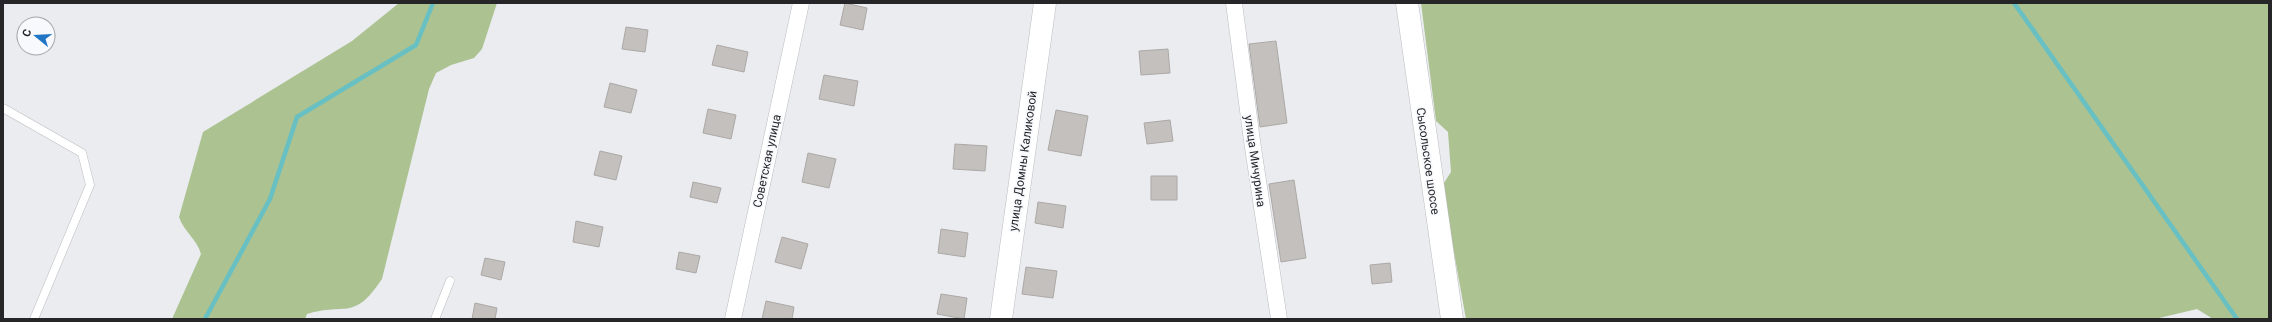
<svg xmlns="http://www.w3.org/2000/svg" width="2272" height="322" font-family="Roboto,sans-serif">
<rect width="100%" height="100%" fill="#eaecf0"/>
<path fill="#acc291" d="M399,3H497L482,49L474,58L451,65L436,73L429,89L382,279C353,322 347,302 307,314L305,319H172L201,254C197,239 184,232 179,217L203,132L352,41Z
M1421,3H2269V319H2213L2197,309L2155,319H1466L1442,186L1451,172L1448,132L1436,121Z"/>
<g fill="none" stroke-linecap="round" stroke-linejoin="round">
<path stroke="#68c0c3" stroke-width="4.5" d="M2014,3L2237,319
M205,319L270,199L297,117L416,45L433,3"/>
</g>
<path fill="#c4c0bd" stroke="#aca8a6" d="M845,3L867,8L863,30L840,25Z
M626,27L648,30L645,52L622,49Z
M1276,41L1287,123L1260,127L1249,44Z
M717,45L748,52L744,72L712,65Z
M1168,49L1170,73L1141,75L1139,51Z
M824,75L858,81L854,106L819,99Z
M610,83L637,90L631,113L604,107Z
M708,109L736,115L731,139L703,133Z
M1056,110L1088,116L1081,156L1048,150Z
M1170,120L1173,141L1147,144L1144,123Z
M955,144L987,146L985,171L953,169Z
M600,151L622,156L616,180L594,175Z
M808,153L836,159L829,188L802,182Z
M1151,176H1177V200H1151Z
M1294,180L1306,258L1281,262L1269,184Z
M693,182L721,188L717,203L690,197Z
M1038,202L1066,206L1063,228L1035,223Z
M576,221L603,227L599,247L573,242Z
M941,229L968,233L965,257L938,253Z
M782,237L808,244L801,269L775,262Z
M679,252L700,256L696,273L676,269Z
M485,258L505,262L501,280L481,275Z
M1390,263L1392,282L1372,284L1370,265Z
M1026,267L1057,271L1053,298L1022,294Z
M941,294L967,298L964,319L937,314Z
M766,301L794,307L792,319H762Z
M475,303L497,308L495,319H472Z"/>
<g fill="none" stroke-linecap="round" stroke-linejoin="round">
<defs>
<path id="lane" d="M3,108L82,153L90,185L34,319
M435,319L450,281"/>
<path id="street" d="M1234,3L1252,141L1279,319
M733,319L801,3"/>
<path id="secondary" d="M1001,319L1045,3"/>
<path id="highway" d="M1407,3L1452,319"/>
</defs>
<use href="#lane" stroke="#bbbcc0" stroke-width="9"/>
<use href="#street" stroke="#bbbcc0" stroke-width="17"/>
<use href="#secondary" stroke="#bbbcc0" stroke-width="23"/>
<use href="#highway" stroke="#bbbcc0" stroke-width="23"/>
<use href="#lane" stroke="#fff" stroke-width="8"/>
<use href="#street" stroke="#fff" stroke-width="16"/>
<use href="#secondary" stroke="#fff" stroke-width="22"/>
<use href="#highway" stroke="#fff" stroke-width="22"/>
</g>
<g text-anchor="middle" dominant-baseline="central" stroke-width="3.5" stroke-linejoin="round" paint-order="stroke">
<g font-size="12" fill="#262628" stroke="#f8f9fd">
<text transform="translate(767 161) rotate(-78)">Советская улица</text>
<text transform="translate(1023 161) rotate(-82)">улица Домны Каликовой</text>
<text transform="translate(1255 161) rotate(82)">улица Мичурина</text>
<text transform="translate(1428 161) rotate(82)">Сысольское шоссе</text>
</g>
</g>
<rect width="2272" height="322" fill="none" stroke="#262628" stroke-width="8"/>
<g transform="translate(36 36) rotate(288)"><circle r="19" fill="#f8f9fd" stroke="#a4a5a8"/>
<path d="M0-3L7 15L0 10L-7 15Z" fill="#2076c4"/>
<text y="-6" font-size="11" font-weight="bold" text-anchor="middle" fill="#262628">С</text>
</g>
</svg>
